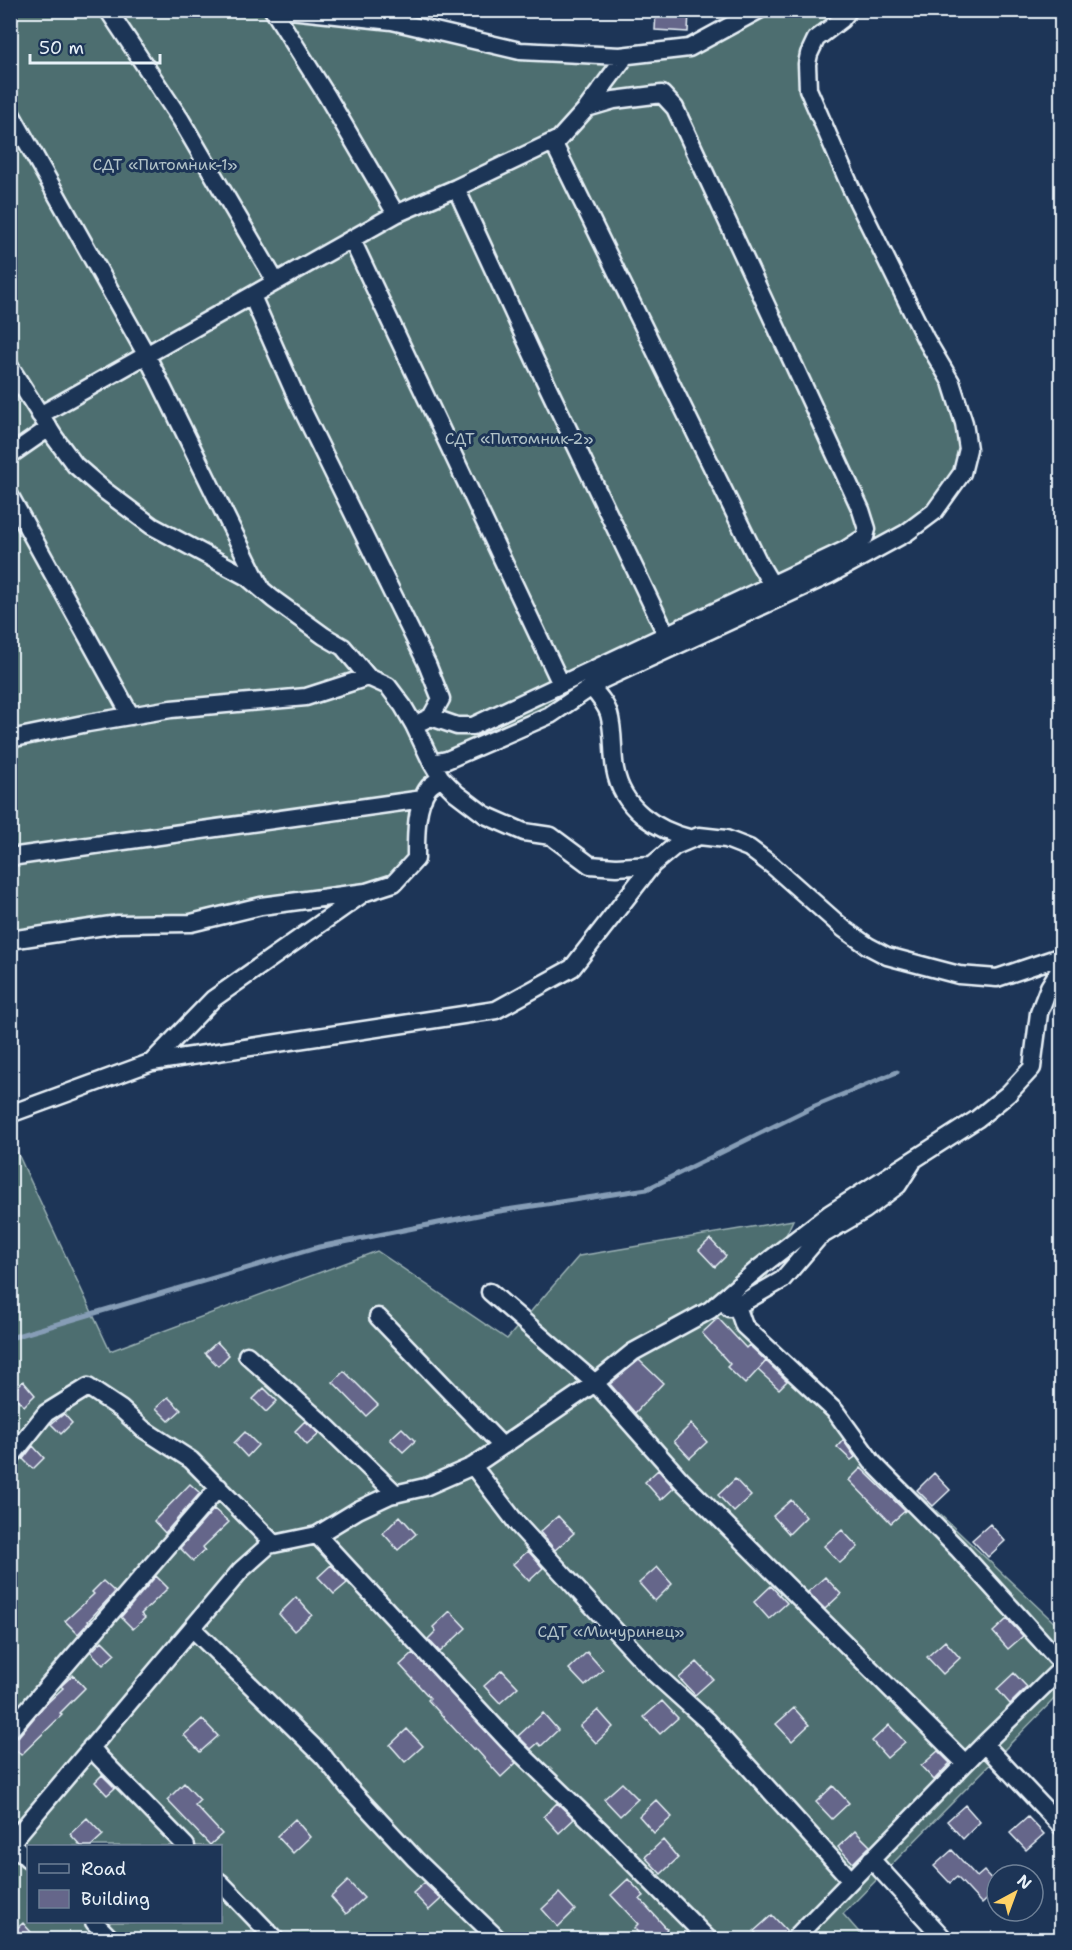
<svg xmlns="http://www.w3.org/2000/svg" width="1072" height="1950" font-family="'Shantell Sans',sans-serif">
<rect width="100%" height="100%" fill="#1d3557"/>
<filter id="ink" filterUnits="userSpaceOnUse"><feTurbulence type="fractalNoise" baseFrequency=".0167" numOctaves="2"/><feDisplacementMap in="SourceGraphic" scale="12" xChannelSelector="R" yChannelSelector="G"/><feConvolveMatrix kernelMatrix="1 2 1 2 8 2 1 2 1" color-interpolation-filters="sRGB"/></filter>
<g filter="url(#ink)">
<path fill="#4d6e6f" stroke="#9ab0b4" stroke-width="1.5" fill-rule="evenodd" d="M11,11H263L395,25L520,54L618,58V62L587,105L559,136L454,186L392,212L46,407L51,415L400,216L562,140L595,102L624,63L630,59L689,51L767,11H846L841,17L815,35L806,53L803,67L805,90L844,178L920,335L946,385L962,429L964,447L961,467L933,509L902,532L825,574L600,679L548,712L450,756L428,763L432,773L440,782C421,806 421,831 421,860L395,888L363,896L261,909L187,927H122L11,945Z
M11,1139L110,1351L377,1251L507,1339L579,1256L793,1220L743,1328L1061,1629V1692L843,1914L865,1939L11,1940ZM28,1846H220V1922H28Z"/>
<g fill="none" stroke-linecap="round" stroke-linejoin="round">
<path stroke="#869db6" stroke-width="5" d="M10,1338L319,1247L493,1212L647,1189L815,1106L897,1072"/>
</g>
<path fill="#65668a" stroke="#e8f1f8" stroke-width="1.5" d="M656,10H689L688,32L655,30Z
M710,1239L726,1256L715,1267L699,1250Z
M718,1318L746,1348L749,1345L766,1361L745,1384L727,1367L730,1364L702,1333Z
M217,1342L229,1355L218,1366L205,1353Z
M639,1360L663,1383L635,1413L610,1384Z
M766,1361L787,1381L779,1389L758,1370Z
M344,1371L378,1405L366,1416L333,1382Z
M23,1381L35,1395L24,1406L11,1393Z
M264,1388L277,1401L266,1412L253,1399Z
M168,1397L181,1410L169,1421L156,1408Z
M64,1414L72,1423L61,1434L51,1424Z
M305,1421L319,1434L307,1445L295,1431Z
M691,1424L707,1442L690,1458L674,1441Z
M402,1428L415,1441L403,1452L390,1439Z
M245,1432L258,1445L247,1457L234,1443Z
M843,1440L855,1457L851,1460L837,1447Z
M33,1446L44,1458L33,1469L23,1459Z
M861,1468L905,1511L891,1523L849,1480Z
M658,1470L674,1488L661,1500L645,1482Z
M934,1473L950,1490L933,1506L917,1490Z
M735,1479L751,1496L734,1512L718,1495Z
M190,1484L200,1493L165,1533L154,1521Z
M791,1500L806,1517L789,1534L773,1516Z
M214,1509L229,1522L203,1547L205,1550L193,1561L180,1548Z
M400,1516L416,1534L398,1550L383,1533Z
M558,1516L574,1533L555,1550L540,1532Z
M990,1524L1005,1541L988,1557L972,1540Z
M842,1530L858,1547L840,1563L824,1546Z
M528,1551L543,1568L529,1581L513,1564Z
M331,1565L347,1583L334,1594L318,1577Z
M657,1567L672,1584L655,1601L639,1583Z
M156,1576L168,1588L141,1614L145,1618L133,1629L121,1617Z
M825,1577L841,1594L825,1609L808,1592Z
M103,1581L115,1592L88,1621L89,1622L78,1634L65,1621L94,1594L92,1592Z
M771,1586L787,1603L769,1619L754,1602Z
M296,1597L312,1615L294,1631L279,1614Z
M450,1611L466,1628L440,1652L428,1639L436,1631L433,1627Z
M1007,1619L1023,1636L1008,1649L993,1632Z
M102,1641L115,1654L103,1665L91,1652Z
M945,1641L960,1658L943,1674L927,1657Z
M587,1652L603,1670L585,1686L569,1669Z
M413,1653L516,1763L501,1777L475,1748L474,1750L458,1733L428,1700L430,1698L400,1665Z
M697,1662L713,1679L695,1695L679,1678Z
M502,1670L518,1687L500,1703L484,1686Z
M1014,1673L1027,1687L1010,1704L997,1689Z
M73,1675L85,1688L60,1713L62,1715L21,1755L10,1744V1740L18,1737L43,1707L63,1688L61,1686Z
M662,1701L678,1718L660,1734L644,1717Z
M794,1708L809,1725L792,1741L776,1724Z
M598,1710L613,1727L596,1743L580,1726Z
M543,1713L558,1730L541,1746L538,1743L531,1749L518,1736Z
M202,1719L218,1736L200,1752L184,1735Z
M889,1725L905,1742L887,1758L872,1741Z
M407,1729L423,1746L405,1762L390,1745Z
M938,1751L950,1763L934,1780L921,1766Z
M102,1775L115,1788L107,1795L95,1782Z
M184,1783L200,1800L195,1805L222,1834L210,1845L167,1800Z
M622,1783L638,1799L620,1816L604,1799Z
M833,1786L849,1803L832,1819L816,1802Z
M656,1800L672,1817L654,1833L639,1816Z
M557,1803L574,1819L559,1833L544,1816Z
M965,1805L980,1822L963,1839L947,1821Z
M1028,1817L1044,1834L1026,1850L1010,1833Z
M87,1818L103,1835L91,1846H81L70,1834Z
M295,1819L310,1837L293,1853L277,1836Z
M855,1831L870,1846L853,1863L838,1847Z
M663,1840L678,1858L661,1874L645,1857Z
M952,1850L977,1877L984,1871L997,1885V1890L982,1904L957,1877L950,1883L934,1866Z
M628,1879L644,1896L640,1899L667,1929L656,1940H645L634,1928L638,1924L611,1895Z
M348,1881L364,1898L346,1914L331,1897Z
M424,1883L441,1899L429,1910L413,1893Z
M559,1893L575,1910L558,1927L542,1909Z
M772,1915L787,1931L779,1940H762L754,1931Z
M23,1923L38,1940H10V1934Z"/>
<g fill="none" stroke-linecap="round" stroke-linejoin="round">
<defs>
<path id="minor" d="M108,10L181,120L276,282
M273,10L327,96L396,214
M290,10L392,21L520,51L620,56L689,48L759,10
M10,112L146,354L260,586
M553,142L759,563L772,585
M456,188L535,360L666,634
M352,240L561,684
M252,296L299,403L427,664L441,699L431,717
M10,367L55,438L75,465L105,491L152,526L247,577L273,599L324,636L343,647L368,677L388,686L403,706L414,725L432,763L441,778L456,793L485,815L524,832L551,836L590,865L616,867L652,865L675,846L699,836L726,839L749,848L773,866L844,929L868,946L887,956L959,975L997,978L1062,956
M40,415L396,214L456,188L559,139L587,108L622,61L620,56
M10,455L49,428
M10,496L131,716
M591,687C598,695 606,704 609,714C614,731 612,752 615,769C622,809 656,830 692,839
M414,725L431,717L457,726H473L845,550L865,537L867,529L861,510L675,108L662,94L614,100L587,108
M10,739L88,723L171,709L306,697L368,677
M432,763L447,760L550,715L602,680L829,575L906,533L934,512L962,473L968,449L964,423L951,382L925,338L851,188L808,89L807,64L809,54L816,39L841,20L849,10
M10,857L423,799
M10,940L118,924L191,923L261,906L366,892L394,883L416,859C416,839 415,804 429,787C432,784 437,781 441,778
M152,1062L213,999L364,893
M10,1114L152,1062L496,1010L572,968L652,865
M490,1292L595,1383L681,1480L965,1763
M737,1306L744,1326L835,1411L872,1462L958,1549L1062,1664
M729,1308L737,1306L782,1280L819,1237L865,1210L898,1185L912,1163
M378,1317L502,1446
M247,1355L328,1428L396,1494
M10,1458L46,1413L88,1387L121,1409L143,1429L191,1460L274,1544
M473,1466L518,1525L655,1674L707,1721L851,1880
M317,1535L509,1742L603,1833L709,1940
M193,1629L324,1757L348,1787L415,1859L499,1940
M10,1730L219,1487
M984,1744L1062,1827
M91,1747L100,1758L186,1846
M11,1843L28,1859
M10,1844L241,1570L269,1545L317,1535L358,1510L390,1495L425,1487L473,1466L595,1383L633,1352L710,1310L759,1268L829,1214L977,1119L1008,1094L1032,1068L1039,1013L1049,987L1062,966
M871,1859L945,1940
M220,1882L276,1940
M94,1922L112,1940
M793,1940L984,1744L1062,1668"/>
</defs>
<use href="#minor" stroke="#e8f1f8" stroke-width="21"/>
<use href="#minor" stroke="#1d3557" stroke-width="16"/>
</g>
</g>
<g text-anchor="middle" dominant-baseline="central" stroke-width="6" stroke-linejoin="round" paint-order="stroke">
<g font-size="16" fill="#b2c3c8" stroke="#1d3557">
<text x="165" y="164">СДТ «Питомник-1»</text>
<text x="519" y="438">СДТ «Питомник-2»</text>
<text x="611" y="1631">СДТ «Мичуринец»</text>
</g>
</g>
<rect width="1072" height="1950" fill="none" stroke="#1d3557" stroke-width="36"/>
<rect x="18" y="18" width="1036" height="1914" fill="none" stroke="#e8f1f8" stroke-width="2" filter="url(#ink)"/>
<rect x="27" y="1845" width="195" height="78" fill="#1d3557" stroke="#6e8097" stroke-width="1.5"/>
<rect x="39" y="1864" width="30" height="9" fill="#1d3557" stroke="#6e8097" stroke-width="1.5"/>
<text x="81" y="1875" font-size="18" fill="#e8f1f8">Road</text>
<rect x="39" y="1890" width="30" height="18" fill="#65668a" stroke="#6e8097" stroke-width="1.5"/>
<text x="81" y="1905" font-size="18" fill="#e8f1f8">Building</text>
<g transform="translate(1015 1893) rotate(41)"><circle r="28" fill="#1d3557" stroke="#6e8097" stroke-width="1.5"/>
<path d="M0-4.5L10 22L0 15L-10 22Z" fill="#ffd166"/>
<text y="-9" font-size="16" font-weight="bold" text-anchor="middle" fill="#e8f1f8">N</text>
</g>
<path d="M30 54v9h130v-9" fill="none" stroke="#e8f1f8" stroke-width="3"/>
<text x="39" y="54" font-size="18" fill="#e8f1f8" stroke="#1d3557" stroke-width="4.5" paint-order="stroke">50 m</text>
</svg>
